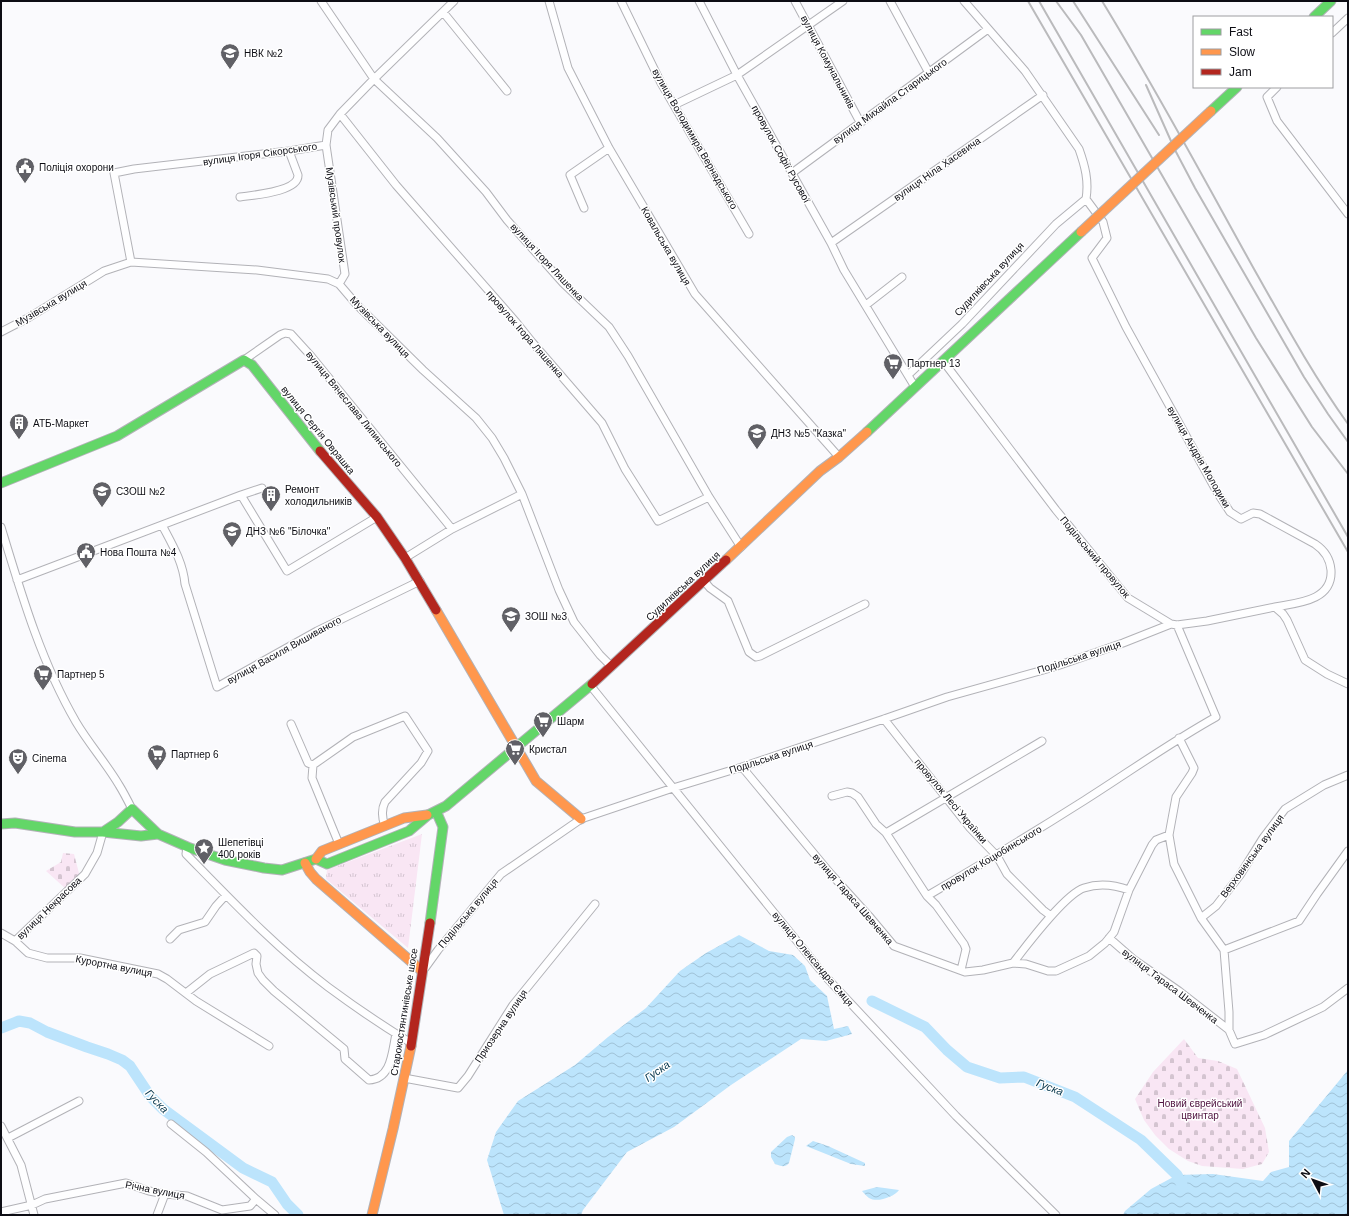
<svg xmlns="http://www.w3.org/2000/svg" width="1349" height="1216" font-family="Arial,sans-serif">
<defs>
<pattern id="cemetery-stones" width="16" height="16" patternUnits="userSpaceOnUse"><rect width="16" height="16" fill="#f9e6f4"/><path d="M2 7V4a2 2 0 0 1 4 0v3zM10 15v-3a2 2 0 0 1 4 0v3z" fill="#d4c4d0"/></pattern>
<pattern id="park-tufts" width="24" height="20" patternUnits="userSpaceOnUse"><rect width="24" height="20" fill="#f9e6f4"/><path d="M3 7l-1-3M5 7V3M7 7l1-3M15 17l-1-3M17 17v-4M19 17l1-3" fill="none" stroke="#d4c4d0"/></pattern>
<pattern id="water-waves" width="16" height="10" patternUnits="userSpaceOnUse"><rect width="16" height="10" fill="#bce4fc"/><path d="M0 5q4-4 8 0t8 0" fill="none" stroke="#a0c2d7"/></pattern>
</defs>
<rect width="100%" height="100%" fill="#fafafd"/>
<path fill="url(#cemetery-stones)" d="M63,853L74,854L80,877L66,889L46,871L61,862Z
M1184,1039L1198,1058L1218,1061L1237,1069L1265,1128L1269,1152L1262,1164L1243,1169L1202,1166L1188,1161L1169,1149L1155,1135L1144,1120L1135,1099L1153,1072Z"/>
<path fill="url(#park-tufts)" d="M422,834L408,948L326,879L327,870Z"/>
<path fill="url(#water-waves)" d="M739,935L769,951L793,955L805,966L810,980L827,996L834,1029L848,1026L852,1034L826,1041L801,1039L731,1085L674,1127L627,1152L583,1210L581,1215H504L487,1160L496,1132L518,1101L575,1065L608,1037L646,1008L680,971L706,953Z
M1348,1070V1215H1123L1125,1211L1151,1189L1177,1175L1213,1174L1263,1181L1271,1172L1289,1167V1141Z
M792,1135L795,1137V1139L789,1163C785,1168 781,1166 775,1164L771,1157V1152L787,1137Z
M813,1141L828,1146L865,1163V1166L851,1164L806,1146Z
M877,1187L899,1190C894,1197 877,1203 869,1198C866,1196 864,1193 862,1191Z"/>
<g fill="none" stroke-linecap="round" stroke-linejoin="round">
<path stroke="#bce4fc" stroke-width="11" d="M872,1001L925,1027L947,1050L967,1067L1000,1078L1024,1077L1075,1097L1141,1140L1177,1175L1183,1187
M1,1028L19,1021L30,1023L47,1032L87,1047L108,1054L122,1060L130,1066L150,1096L163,1109L243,1168L272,1182L287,1204L298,1215"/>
<defs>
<path id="street" d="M321,1L374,79L437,138L486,192L507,220L563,283L609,327L628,356L709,497L741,547
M549,1L568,68L609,148L695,294L839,457
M621,1L661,83L749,234
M699,1L737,75L831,243L844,270L915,387
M795,1L860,122
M890,1L929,73
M964,1L1025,71L1079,149C1085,166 1089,181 1086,199
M443,12L507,91
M1332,33L1348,18
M1277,87L1267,97L1277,121L1348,214
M674,105L737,75L843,1
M340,114L396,185L516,322L532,342L602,423L625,469L658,521L709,497
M326,145L345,274L339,284
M792,173L988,29
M240,197C253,195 299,192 298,175L289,151
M1086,199L1103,222L1107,238L1092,258L1126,327L1217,492L1230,512L1241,519L1253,513L1260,514L1315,544C1324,550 1330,558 1331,570C1333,601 1297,603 1275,607
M584,208L570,175L609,148
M831,243L1043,95
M131,262L114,173L134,169L289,151L326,145L328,130L340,114L374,79L454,1
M866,305L902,277
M1,332L28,318L104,271L131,262L257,270L328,279L339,284L357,305L423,370L476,418L492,438L504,458L522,494L559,590L574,622L600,655L611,666
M244,360L280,335L285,333L291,334L311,356L452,529
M943,361L1056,510L1128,598L1171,624L1177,625L1207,621L1275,607L1283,614L1287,620L1305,660L1327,674L1348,684
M908,375L962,324L1056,224L1086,199
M241,495L262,488
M162,525C172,544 183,562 185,584L217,687L317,631L420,581
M1,527C21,593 41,662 76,722C89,744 106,763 119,785C124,793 128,801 132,809
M405,558L452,529L522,494
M17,580L241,495L287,571L377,517
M704,581L710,588L728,601L749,652L756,657L760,656L865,604
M590,685L826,977L956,1116L1056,1215
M884,719L970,828L997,856L1007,874L1043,910L1051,916
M291,724L308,763L313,765
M1179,738L1194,768L1192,773L1176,797L1169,835L1174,864L1201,918L1224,950
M742,767L830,873L869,916L894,946L965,972L983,970L1013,963L1026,964L1048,971H1056L1089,956L1105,943L1114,932L1129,890L1152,845L1156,840L1169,835
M832,796L847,792L852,793L858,797L876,824L886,833L927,896C980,865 1033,833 1085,800C1129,772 1171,742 1216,717L1177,625
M886,833L1042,741
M339,844L312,778L313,765L353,737L405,716L428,751L421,763L385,802C381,810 382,818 385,826
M187,847L186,854C231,900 276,948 328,987C355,1007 383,1026 411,1043
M927,896L936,905L964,944L966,949L961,970
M1201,918L1216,906L1240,875L1263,838L1285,809L1324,785L1348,775
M1,933L15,941L28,953L47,958H80L158,974L167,979L196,1001L269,1046
M1109,938L1133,959L1179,991L1229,1030L1235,1044L1264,1035L1323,1007L1348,988
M170,939L179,930L205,922L216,906L226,895
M15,941L85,874L97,853L103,832
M1013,963C1027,945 1065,894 1084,888C1099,883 1115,885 1129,890
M425,968L438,950L501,874L581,819L673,788L742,767L884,719L947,697L1054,667L1123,643L1171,624
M186,993L210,974L254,953L257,956L256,964L258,973L263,980L274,991L344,1049L345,1059L369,1080C392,1079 392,1051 396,1034
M1229,1030V1012L1224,950L1299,921L1317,894L1348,851
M404,1078L458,1088L468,1076L513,1005L595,904
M171,1124L206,1152L256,1199
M1,1126L21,1165L34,1215
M8,1138L79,1101
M1,1212L32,1205L45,1199L126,1183L149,1191L165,1194L187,1196L222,1210L250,1206L256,1199L275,1215
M157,1215L165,1194"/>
<path id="fast" d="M1314,17L1331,1
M1211,111L1237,87
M867,432L1081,232
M1,483L117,436L244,360L252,365L320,451
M1,824L15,823L75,832H103L141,836L158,834
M103,832L118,822L132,809L158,834L190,848L225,860L264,868L282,870L316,859
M316,859L327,864L409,831L428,815L446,806L592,684
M430,923L443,827L436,811"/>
<path id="slow" d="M726,560L820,471L839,457L867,432
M436,610L536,781L581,819
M316,859L322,851L404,818L427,815
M305,863L310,872L316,879L422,971
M372,1215L393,1129L411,1046"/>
<path id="jam" d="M320,451L377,517L405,558L436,610
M592,684L726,560
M411,1046L430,923"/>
</defs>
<use href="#street" stroke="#b2b2b7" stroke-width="9"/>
<use href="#fast" stroke="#b2b2b7" stroke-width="11"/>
<use href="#slow" stroke="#b2b2b7" stroke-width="11"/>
<use href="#jam" stroke="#b2b2b7" stroke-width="11"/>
<use href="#street" stroke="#fefeff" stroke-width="7"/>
<use href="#fast" stroke="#63d668" stroke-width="9"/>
<use href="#slow" stroke="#ff974d" stroke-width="9"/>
<use href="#jam" stroke="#b3261e" stroke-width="9"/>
<path stroke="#bababc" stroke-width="2" d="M1028,1L1348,552
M1039,1L1348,537
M1056,1L1081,35L1092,54L1256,338L1312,427L1348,474
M1073,1L1159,135
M1102,1C1156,89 1204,179 1254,269C1284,322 1313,375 1348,424
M1146,85L1175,150L1195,188L1304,377L1328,414L1348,442"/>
<defs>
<path id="slow-bridge" d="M1081,232L1211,111"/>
</defs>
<use href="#slow-bridge" stroke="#b2b2b7" stroke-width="11" stroke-linecap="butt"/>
<use href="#slow-bridge" stroke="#ff974d" stroke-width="9"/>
</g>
<defs>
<symbol id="school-pin" viewBox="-11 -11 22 30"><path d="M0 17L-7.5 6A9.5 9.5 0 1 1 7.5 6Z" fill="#606066" stroke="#fff"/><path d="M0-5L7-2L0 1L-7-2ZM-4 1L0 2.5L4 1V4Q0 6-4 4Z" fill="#fff"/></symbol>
<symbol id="civic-pin" viewBox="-11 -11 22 30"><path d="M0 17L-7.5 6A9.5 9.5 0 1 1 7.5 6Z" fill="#606066" stroke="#fff"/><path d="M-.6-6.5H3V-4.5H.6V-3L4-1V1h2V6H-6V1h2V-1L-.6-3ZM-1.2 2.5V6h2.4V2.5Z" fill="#fff"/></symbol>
<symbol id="supermarket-pin" viewBox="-11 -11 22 30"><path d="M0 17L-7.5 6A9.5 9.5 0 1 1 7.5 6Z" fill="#606066" stroke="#fff"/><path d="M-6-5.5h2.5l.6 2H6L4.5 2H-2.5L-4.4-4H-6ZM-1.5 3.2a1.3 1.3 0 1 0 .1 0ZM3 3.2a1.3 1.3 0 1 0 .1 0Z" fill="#fff"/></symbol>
<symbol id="building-pin" viewBox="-11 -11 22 30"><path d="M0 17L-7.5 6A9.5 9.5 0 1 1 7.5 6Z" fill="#606066" stroke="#fff"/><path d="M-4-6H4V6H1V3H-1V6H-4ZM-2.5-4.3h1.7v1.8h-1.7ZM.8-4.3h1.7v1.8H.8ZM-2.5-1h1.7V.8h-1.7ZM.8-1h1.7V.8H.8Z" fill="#fff"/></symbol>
<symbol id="theatre-pin" viewBox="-11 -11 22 30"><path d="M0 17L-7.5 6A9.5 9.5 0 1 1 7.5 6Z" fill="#606066" stroke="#fff"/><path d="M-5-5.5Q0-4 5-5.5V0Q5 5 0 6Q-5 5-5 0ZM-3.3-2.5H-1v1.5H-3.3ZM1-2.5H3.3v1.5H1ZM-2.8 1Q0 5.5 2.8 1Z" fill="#fff"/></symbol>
<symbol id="sight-pin" viewBox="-11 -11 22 30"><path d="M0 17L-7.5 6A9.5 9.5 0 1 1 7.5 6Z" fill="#606066" stroke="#fff"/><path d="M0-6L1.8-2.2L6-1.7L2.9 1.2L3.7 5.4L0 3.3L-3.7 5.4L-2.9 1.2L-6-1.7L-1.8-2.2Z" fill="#fff"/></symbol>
</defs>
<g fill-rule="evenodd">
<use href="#school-pin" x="219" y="42" width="22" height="30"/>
<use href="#civic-pin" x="14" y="156" width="22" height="30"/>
<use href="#supermarket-pin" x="882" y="352" width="22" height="30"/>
<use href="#building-pin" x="8" y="412" width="22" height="30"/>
<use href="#school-pin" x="746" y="422" width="22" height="30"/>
<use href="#school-pin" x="91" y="480" width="22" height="30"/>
<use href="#building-pin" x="260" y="484" width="22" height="30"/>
<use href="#school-pin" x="221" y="520" width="22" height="30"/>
<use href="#civic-pin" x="75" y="541" width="22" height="30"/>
<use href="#school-pin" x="500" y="605" width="22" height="30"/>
<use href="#supermarket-pin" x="32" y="663" width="22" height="30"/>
<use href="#supermarket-pin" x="532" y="710" width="22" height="30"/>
<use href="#supermarket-pin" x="504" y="738" width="22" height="30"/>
<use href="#supermarket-pin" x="146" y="743" width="22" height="30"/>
<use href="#theatre-pin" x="7" y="747" width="22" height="30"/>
<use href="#sight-pin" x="193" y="837" width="22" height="30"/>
</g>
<g text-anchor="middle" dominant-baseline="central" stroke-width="3" stroke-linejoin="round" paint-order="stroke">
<g font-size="10" fill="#0d0d14" stroke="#fff" text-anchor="start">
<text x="244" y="53">НВК №2</text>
<text x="39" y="167">Поліція охорони</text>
<text x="907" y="363">Партнер 13</text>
<text x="33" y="423">АТБ-Маркет</text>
<text x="771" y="433">ДНЗ №5 "Казка"</text>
<text x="285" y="489">Ремонт<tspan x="285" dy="12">холодильників</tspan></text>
<text x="116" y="491">СЗОШ №2</text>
<text x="246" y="531">ДНЗ №6 "Білочка"</text>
<text x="100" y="552">Нова Пошта №4</text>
<text x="525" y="616">ЗОШ №3</text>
<text x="57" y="674">Партнер 5</text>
<text x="557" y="721">Шарм</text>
<text x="529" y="749">Кристал</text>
<text x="171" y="754">Партнер 6</text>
<text x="32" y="758">Cinema</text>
<text x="218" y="842">Шепетівці<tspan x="218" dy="12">400 років</tspan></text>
</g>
<g font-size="10" fill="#0d0d14" stroke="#fff">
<text transform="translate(828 62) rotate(62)">вулиця Комунальників</text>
<text transform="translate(890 101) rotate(-36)">вулиця Михайла Старицького</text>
<text transform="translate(695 139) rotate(60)">вулиця Володимира Вернадського</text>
<text transform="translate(260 154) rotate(-8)">вулиця Ігоря Сікорського</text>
<text transform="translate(781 154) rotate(61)">провулок Софії Русової</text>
<text transform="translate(937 169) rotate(-35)">вулиця Ніла Хасевича</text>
<text transform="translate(336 215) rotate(82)">Музівський провулок</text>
<text transform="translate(666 246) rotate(60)">Ковальська вулиця</text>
<text transform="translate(547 262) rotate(47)">вулиця Ігоря Ляшенка</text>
<text transform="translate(989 279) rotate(-47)">Судилківська вулиця</text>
<text transform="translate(51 303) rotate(-31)">Музівська вулиця</text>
<text transform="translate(380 327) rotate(46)">Музівська вулиця</text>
<text transform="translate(525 334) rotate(49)">провулок Ігора Ляшенка</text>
<text transform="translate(354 409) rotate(51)">вулиця Вячеслава Липинського</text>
<text transform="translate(318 430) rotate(51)">вулиця Сергія Оврашка</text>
<text transform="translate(1199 457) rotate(60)">вулиця Андрія Молодики</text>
<text transform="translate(1095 557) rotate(50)">Подільський провулок</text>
<text transform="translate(683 586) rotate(-43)">Судилківська вулиця</text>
<text transform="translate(284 650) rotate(-29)">вулиця Василя Вишиваного</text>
<text transform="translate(1079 657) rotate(-18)">Подільська вулиця</text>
<text transform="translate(771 757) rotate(-18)">Подільська вулиця</text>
<text transform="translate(951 801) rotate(50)">провулок Лесі Українки</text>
<text transform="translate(1252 856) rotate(-54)">Верховинська вулиця</text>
<text transform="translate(991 858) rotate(-31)">провулок Коцюбинського</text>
<text transform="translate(853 899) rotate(49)">вулиця Тараса Шевченка</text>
<text transform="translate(49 908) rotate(-44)">вулиця Некрасова</text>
<text transform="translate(468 913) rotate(-50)">Подільська вулиця</text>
<text transform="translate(813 959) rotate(50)">вулиця Олександра Ємця</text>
<text transform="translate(114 966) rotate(11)">Курортна вулиця</text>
<text transform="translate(1170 986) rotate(37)">вулиця Тараса Шевченка</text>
<text transform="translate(404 1012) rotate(-81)">Старокостянтинівське шосе</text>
<text transform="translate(501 1026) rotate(-56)">Приозерна вулиця</text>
<text transform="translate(155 1190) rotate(11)">Річна вулиця</text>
</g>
<g font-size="10" fill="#4f133f" stroke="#fff">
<text x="1200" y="1103">Новий єврейський<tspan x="1200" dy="12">цвинтар</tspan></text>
</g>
<g font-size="11" font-style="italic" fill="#08384e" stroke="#fff">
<text transform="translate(657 1071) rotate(-35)">Гуска</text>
<text transform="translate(1050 1087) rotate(21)">Гуска</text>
<text transform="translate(157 1101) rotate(46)">Гуска</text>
</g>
</g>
<rect width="1349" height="1216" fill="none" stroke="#0d0d14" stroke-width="4"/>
<rect x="1193" y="16" width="140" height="72" fill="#ffffff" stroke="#9e9ea1"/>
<rect x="1201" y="29" width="20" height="6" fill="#63d668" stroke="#9e9ea1"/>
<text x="1229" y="36" font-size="12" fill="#0d0d14">Fast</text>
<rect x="1201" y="49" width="20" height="6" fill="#ff974d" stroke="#9e9ea1"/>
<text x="1229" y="56" font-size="12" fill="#0d0d14">Slow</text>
<rect x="1201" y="69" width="20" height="6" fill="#b3261e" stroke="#9e9ea1"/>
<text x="1229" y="76" font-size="12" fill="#0d0d14">Jam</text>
<g transform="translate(1313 1180) rotate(311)" stroke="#ffffff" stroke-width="3" paint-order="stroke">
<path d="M0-3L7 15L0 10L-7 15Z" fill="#0d0d14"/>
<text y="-6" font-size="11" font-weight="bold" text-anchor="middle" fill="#0d0d14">N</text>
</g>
</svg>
